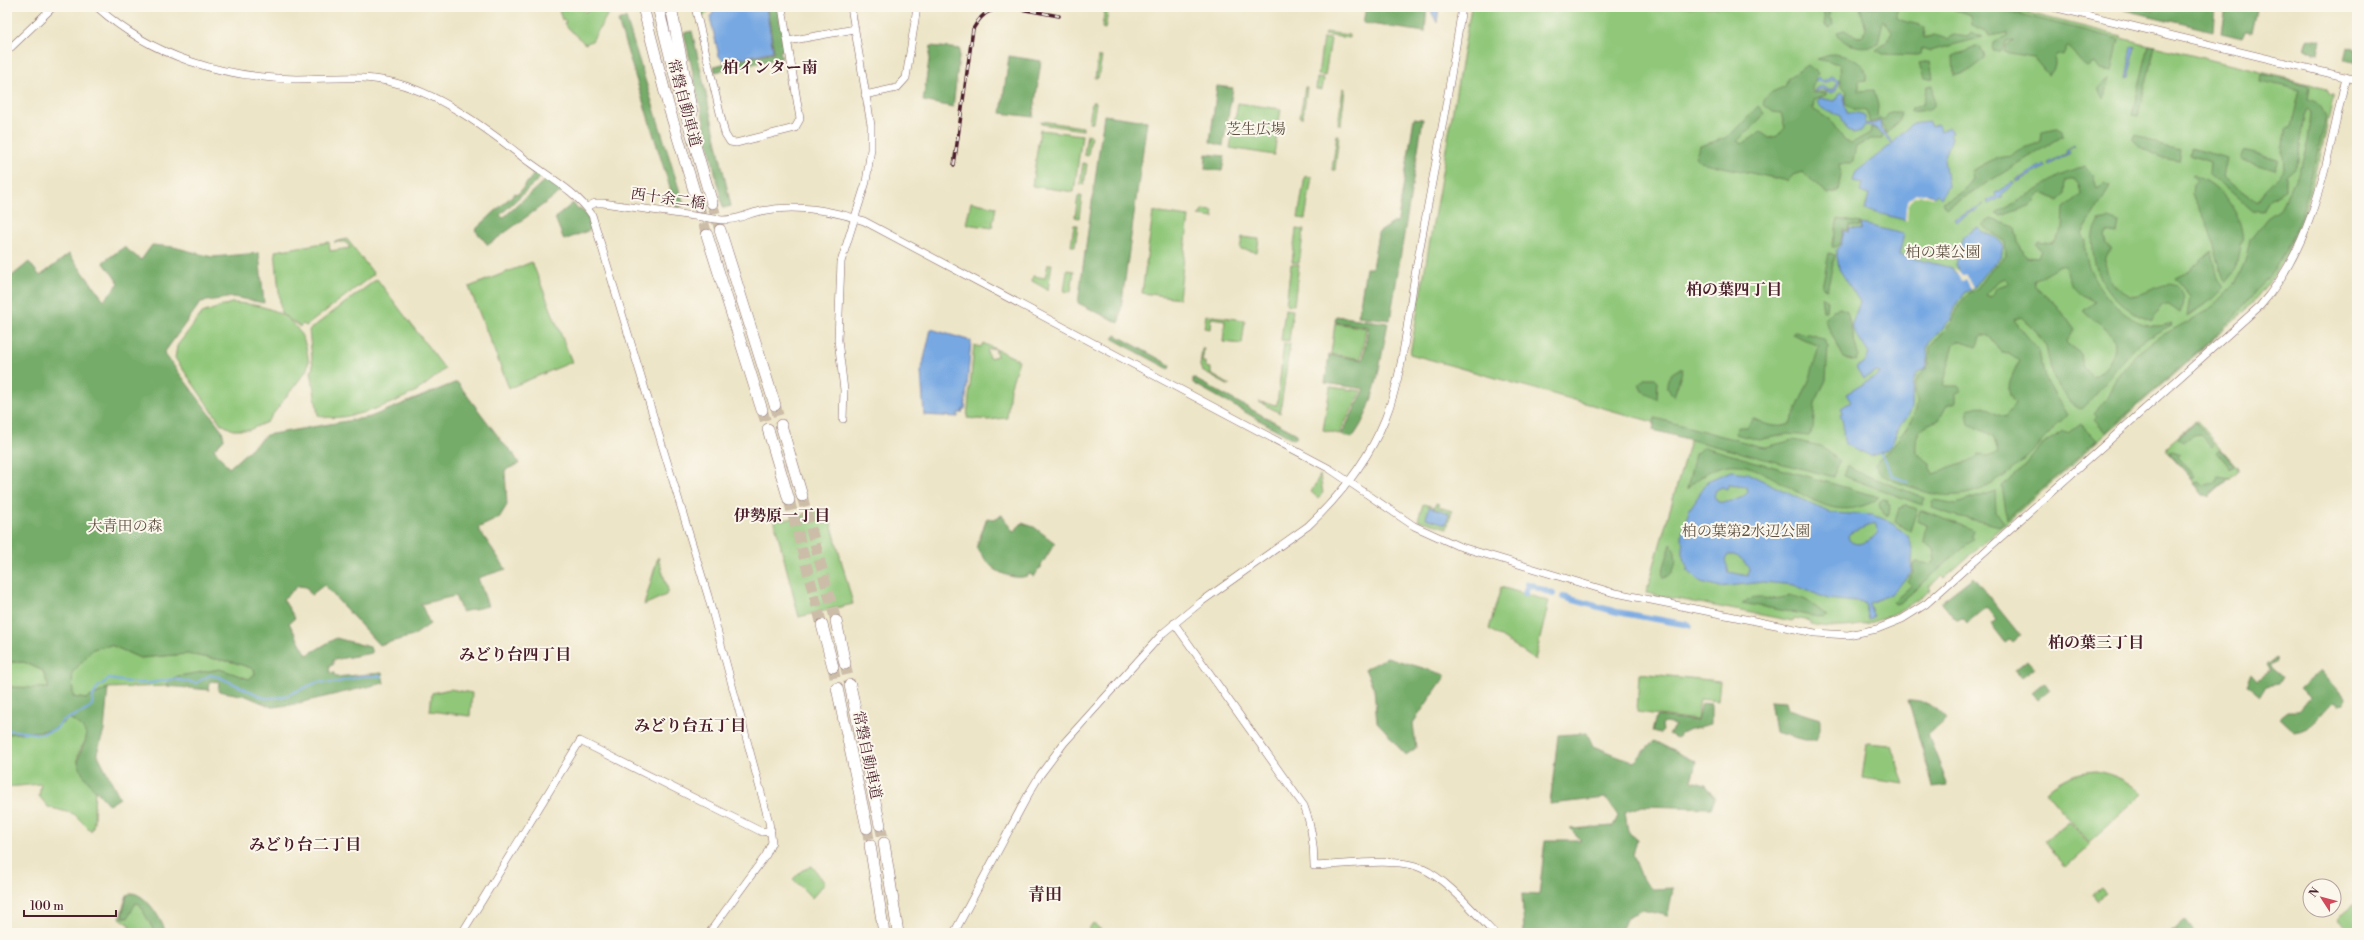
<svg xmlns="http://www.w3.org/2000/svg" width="2364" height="940" font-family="'Libre Bodoni','Noto Serif JP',serif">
<rect width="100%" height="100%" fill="#fbf7ec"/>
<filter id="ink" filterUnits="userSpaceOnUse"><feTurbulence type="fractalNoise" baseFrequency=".025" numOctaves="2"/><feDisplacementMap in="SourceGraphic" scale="8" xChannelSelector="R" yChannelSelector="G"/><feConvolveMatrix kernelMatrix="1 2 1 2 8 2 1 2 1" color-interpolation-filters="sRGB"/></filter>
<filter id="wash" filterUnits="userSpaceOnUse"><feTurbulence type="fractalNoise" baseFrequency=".012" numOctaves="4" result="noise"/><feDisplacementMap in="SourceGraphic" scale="16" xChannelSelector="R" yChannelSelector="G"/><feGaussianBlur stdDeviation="0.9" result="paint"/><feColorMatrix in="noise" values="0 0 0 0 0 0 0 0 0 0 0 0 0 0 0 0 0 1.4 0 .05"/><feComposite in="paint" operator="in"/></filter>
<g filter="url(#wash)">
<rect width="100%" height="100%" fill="#ede5c7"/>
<path fill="#90c779" stroke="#6d7352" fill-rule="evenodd" d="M558,7H583L585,12L598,7H608L609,12L592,41L585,44L566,26L564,23L566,22L564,19L562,20Z
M699,7H713L702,18Z
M1105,7H1109L1105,29L1102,28Z
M1471,7H2005L2121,36V38L2310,84L2327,90L2330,95H2334C2314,178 2307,246 2246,310L1944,578L1941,576L1929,587L1931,589C1896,619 1856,634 1810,624V621L1794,618L1793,621L1646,593L1692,433L1410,354Z
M1325,32L1349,35V38L1324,35Z
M1323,38L1331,39L1325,76L1318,75Z
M1098,57H1102L1098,78H1095Z
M1317,78L1324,79L1322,90L1316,89Z
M1305,87H1307L1303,117H1300Z
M1343,88L1345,89L1341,124H1338Z
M1092,102H1096L1093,123H1089Z
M1238,103L1281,109L1274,155L1230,148Z
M1041,121L1083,127V130L1041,124Z
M1040,130L1082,135L1074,192L1032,186Z
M1087,134L1091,135L1088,156L1084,155Z
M1337,134L1339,135L1335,170H1332Z
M1083,163L1087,164L1084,185L1080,184Z
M1305,176L1312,177L1305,219L1298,218Z
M1078,196H1082L1079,218L1075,217Z
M971,202L996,207L992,228L966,224Z
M1203,210L1213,211L1214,218L1199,216Z
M1153,212L1189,217L1179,298L1142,293Z
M1074,225H1078L1075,246H1071Z
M1296,229L1304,230L1299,263L1292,262Z
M1242,237L1259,239L1257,252L1240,249Z
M347,239L374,274L306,326L303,324L300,327L281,313L275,251L329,242L330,251L350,248L346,242H334Z
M532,262L572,362L509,388L469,287Z
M1048,264H1052L1048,290L1032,281L1033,276L1045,278Z
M1291,264L1299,265L1294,305L1286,304Z
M1067,270L1074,271L1071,292L1064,291Z
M377,279L445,369C435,377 424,387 413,393C392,404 339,425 318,415L311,371L313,369L309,330Z
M231,303C263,303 297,313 306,347C308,356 310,363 306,371L267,422L249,430H233L221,424L175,358L177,346L202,313Z
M1285,309L1293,310L1289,341L1281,340Z
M1206,315L1245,320L1242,344L1223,342L1225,320L1211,318L1210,329L1204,328Z
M1335,323L1366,328L1361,359L1331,354Z
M983,343L1019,360L1010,389L1007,418L988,420L967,418L974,345L981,347ZM995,348L997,356L989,358L987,350Z
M1284,343L1290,344L1280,413L1259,402L1277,405Z
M1202,349H1204L1202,362H1205V367L1211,368V374L1230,385L1229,386L1202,371L1200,366Z
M1330,387L1362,391L1339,434L1323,430Z
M2194,422H2198L2238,468V471L2209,497L2166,451V447Z
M1320,475L1323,493L1318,498L1311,492Z
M1436,503L1439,504V507L1452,511L1447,528L1418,520L1423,504L1435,507Z
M815,512L829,515L853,604L799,617L773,516H780L781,520H785Z
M658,557L668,590L666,595L644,605Z
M1501,587L1549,601L1535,660L1489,629Z
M111,645L140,658L187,654L233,662L254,669L255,674L249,679L219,669L169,680L167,686L108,688L86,699L73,697L72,673L78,665L93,649Z
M7,662H24L43,671L49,688L7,687Z
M1639,673L1720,681L1718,701L1700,699L1697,720L1637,712Z
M450,689L472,693L470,716L430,711L432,693Z
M69,718C104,739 75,742 78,762C80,773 89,781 96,789C92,802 97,824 91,831L74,814L48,807L39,796L41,784L7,787V734L53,730Z
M1867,743L1891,745L1904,784L1862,778Z
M2096,771C2116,775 2128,781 2142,794L2089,842L2046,792C2061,778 2076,772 2096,771Z
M2069,821L2090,845L2066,867L2044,842Z
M812,866L825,883L812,898L793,879L801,871Z
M2101,888L2106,893L2098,900L2093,894Z
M126,897L141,900L161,933H125L130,925L120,918Z
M2357,902V933H2354L2338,919Z
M1093,923L1105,933H1092L1088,930Z"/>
<path fill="#74ac69" stroke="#5f664a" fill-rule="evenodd" d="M767,7H777L786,49L780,51L782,58L715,72L714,66L774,52Z
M1366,7H1427L1425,32L1363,23Z
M1823,7H1829V18L1832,20L1833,25L1830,28L1825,25Z
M1860,7H1897V18C1906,24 1917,22 1925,28L1924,38L1934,35L1948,39L1954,35L1968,37L1971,32L1983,37L1930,51L1922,48L1921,54L1918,55L1883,54L1876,50L1887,42L1892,31L1883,20L1878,44C1864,49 1844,48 1837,32L1844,30L1858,37L1863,35L1866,29Z
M1946,7H1992L2119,39L2112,72L2099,70L2094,63L2087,67C2078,62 2076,53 2067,47L2063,56L2057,54L2054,58C2056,65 2055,70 2048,75L2033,57L2004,52L2006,46L2014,40L2007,41L2001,52L1992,51L1993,42L2008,36V33L1989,36L1987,32L1972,25L1971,15Z
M2125,7H2143L2154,10L2155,7L2215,8L2213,31L2125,10Z
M2225,7H2243L2256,10L2251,33L2245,32L2242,38L2221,33Z
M626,18L684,205L676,207L618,21Z
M692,31L731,206L723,208L684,33Z
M2308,38L2321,41L2318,54L2305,50Z
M2149,45L2155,46L2138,116L2132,115Z
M931,46L960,49L953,107L923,101Z
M1979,46L1984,53L1985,58L1967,72L1954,76L1953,56Z
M2348,47L2357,50V63L2345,60Z
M1833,54C1849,56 1868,60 1866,80L1859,81V91L1874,90L1878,106L1877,116L1883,121L1890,112H1901L1900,119L1887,134L1879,120L1871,123L1866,111L1854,109L1845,103L1847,91L1841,86L1840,64L1817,59Z
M1009,56L1041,61L1033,117L1001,113Z
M1930,61L1933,78L1924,79L1919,63Z
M1808,65L1818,73L1812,88L1813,93L1826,92V95L1814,99L1813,109L1830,120L1845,141L1852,143L1870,133L1871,127L1879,131L1883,136L1882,139H1870L1856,147L1852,164H1839L1841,174L1838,191L1828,194L1802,172L1793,175L1788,181L1700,162L1695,157L1700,146L1725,138L1738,128L1758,106L1764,113L1759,121L1737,141L1742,144L1761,132L1769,138L1777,136L1785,128L1781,113L1773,112L1763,104C1765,94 1775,90 1785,87L1788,78Z
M2262,74L2308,85L2310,87L2308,99C2319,102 2323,108 2326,119L2302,213L2291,241L2274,270L2240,311L2215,336L2106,432L2094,419L2097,416L2094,413L2108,397L2117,378L2134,356L2157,338L2209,310L2236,282L2245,261L2250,240L2267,218L2279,210L2300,170L2308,141L2311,112L2308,108L2306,109L2297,166L2286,176V189L2269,200L2263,212L2253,211L2209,173L2210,162L2190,155L2191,148L2227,158L2223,177L2258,203L2265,189L2284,170L2283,152L2286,130L2291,127L2300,90L2261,81Z
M2110,78L2105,97L2103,99L2098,88Z
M1933,85L1934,106L1928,110L1910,112V109L1923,103L1927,86Z
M1217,86L1233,88L1223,146L1210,142Z
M1104,115L1147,121L1119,323L1078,303Z
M1414,118L1423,119L1390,320L1358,316L1366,268H1372L1378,233L1398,220Z
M2057,128L2062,131L2063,136L1946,208L1942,202C1955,198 1965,190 1973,179L1971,171L1996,158L2011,156C2019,146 2031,148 2041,141L2042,131Z
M2136,134L2162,146L2181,150L2179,161C2161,159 2147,153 2133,140Z
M2244,151L2278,160L2275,170L2241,160Z
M1206,154L1225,156L1222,171L1205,169Z
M527,165L542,176L500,215L503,218L546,179L562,191L488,245L475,230L515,193L518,194L534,174L527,168Z
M2085,166L2093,174L2097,189L2105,184L2110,187L2082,234L2086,240C2078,271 2123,327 2156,326C2161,326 2167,324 2171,323L2172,325C2157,332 2142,340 2130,352C2113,370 2101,392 2082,409L2071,403L2062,392L2053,379L2046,347L2034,329L2021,317L2014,320L2039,351L2045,379L2067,415C2021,461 1984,517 1911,487C1895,481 1883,480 1874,464C1887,454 1916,421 1917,404C1918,400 1914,396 1914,392C1914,380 1922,373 1929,365L1930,347L1952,322L1960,303L1969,293L1977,289L1987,274L2006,256L2005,242L1982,225L1991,219L2015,227L2018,242L2026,257L2038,258L2041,251L2036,244L2039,242L2053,244L2063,229L2064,208L2081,195L2079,185L2074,179L2066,181L2065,194L2059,201L2041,192L2032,205L2001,216L1996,214L2059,176ZM2060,265L2065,266C2071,287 2076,292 2095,302L2083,311C2099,327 2126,334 2110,360C2106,368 2100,374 2092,377L2083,367L2081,354L2066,343L2074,329L2057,305L2035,286L2034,280ZM2004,278L2009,283L1998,287L1991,297L1986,295L1998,281ZM1982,335L1989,336L2002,353L2009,354L2019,361C2013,377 2002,389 2015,403L2005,417C1988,413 1985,399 1967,411L1969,424L1993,436L1998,452L1987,456L1978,455C1971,463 1967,461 1958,464C1949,466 1942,472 1933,474L1930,468V463L1916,453C1915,431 1920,427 1939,420L1947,405L1955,402V394L1962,390L1959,386H1943L1954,344L1958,341L1976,347Z
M2194,175C2199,179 2206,180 2211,184C2228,196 2245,222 2242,243L2240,244L2236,269L2225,283L2208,226L2192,195L2193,185L2197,181L2192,176Z
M573,203L578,210L580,209L586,214L593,229L564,240L555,218Z
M1838,219L1861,223L1860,227L1850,225L1849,230H1843L1841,243L1835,247H1832Z
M2108,219L2119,223L2117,234L2107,232L2105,237L2107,245L2112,249C2105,254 2103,258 2106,267C2108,277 2112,284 2120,290C2141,307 2156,277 2177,286C2185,294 2186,302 2180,313L2169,305H2163L2152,321C2121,310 2097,285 2093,252C2092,240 2091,231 2099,221Z
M152,245L174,247L212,257L259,253L264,303L233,297L201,302L164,353L222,430L224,439L214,449L229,468L266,435L370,417L457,382L504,444L513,453L519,464L505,470L507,505L499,518L478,528L506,569L478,578L488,606L462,612L455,596L421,604L430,624L413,636L379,645L324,585L311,595L306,587L298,586L283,599L295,618L289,623L307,655L336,638L370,647L372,653L333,660V665L329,666L330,673H334L335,677L382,673L384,683L290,705L272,707L246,696L218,691L219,682L210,681L209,690L167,686L169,680L178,676L220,669L249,679L255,674L254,669L233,662L187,654L140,658L111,645L93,649L72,673L73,697L86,699L108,688L104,731L97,753L120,798L109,805C100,794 87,783 81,771C69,747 106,739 69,718L53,730L7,734V687L49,688L43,671L24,662H7V280L29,262L40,276L69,254L104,300L119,283L103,262L124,247L141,260Z
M2212,251L2218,278L2224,288L2213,299L2187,316L2190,296L2175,278L2188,272Z
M1829,253L1835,255L1827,290L1822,287Z
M1821,297L1827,300L1826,311H1823Z
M1840,308L1847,311L1857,351L1858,356L1855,361L1844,358L1824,319L1833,310Z
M1336,316L1388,323C1380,360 1376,408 1352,438L1341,435L1365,389L1325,383L1329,355L1363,360L1368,327L1335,322Z
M1794,332L1814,335L1824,340L1828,346L1826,380L1815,403L1813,429L1809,436L1788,434L1759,440L1735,434L1738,427H1747L1753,418C1765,425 1777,429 1790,424L1810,378L1819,346L1792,334Z
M1116,335L1170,365L1169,369L1113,339Z
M1679,369H1683L1674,396L1667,388C1667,378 1669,374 1679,369Z
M1193,378L1297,434L1296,438L1293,439L1193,383Z
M1645,378H1655L1658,381L1657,399L1642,391L1639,385Z
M1655,418L1759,446L1766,447L1793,440L1821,446L1840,461L1836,467L1834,477L1653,430Z
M2194,423L2197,424L2215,445L2212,447L2200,434L2193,435L2184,442L2178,438Z
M2081,424L2097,440L2007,519L2002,486L2019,472L2041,445L2064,431L2069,433Z
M1704,447L1879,497C1872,504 1863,506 1854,508C1835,511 1823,505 1807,497C1760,472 1733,443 1687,489L1695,454Z
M2220,449L2235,466L2230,468L2217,452Z
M2171,451L2181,454L2178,457L2195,476L2192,478L2168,452Z
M1848,465L1855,471L1925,498L1922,505L1844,476Z
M2218,476L2230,478L2208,496L2203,495L2194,483L2198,481L2203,485L2215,483Z
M1995,491L1996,512L2004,522L2000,526L1956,516L1932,508L1934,500L1956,504Z
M1882,499L1888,500L1887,504L1890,505L1887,516L1880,508L1879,504Z
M1904,505L1917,509L1910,531L1895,522L1899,508H1902Z
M1920,510L1974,530L1972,537L1974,539L1900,603L1895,604L1893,602L1912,585L1907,581L1913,573V564L1917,562L1930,564L1935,560L1933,549L1924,542L1927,525L1917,521Z
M1002,515L1013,532L1022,523L1034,527L1055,543L1034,577L1030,574C1020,582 998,574 990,565C985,560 981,553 976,548L987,518L994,519Z
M1671,544C1678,553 1678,574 1664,578L1662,573Z
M1973,577L2020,635L2012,642L2009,639L2005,642L1991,624L1996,620L1986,607L1967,623L1964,619L1956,620L1941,602Z
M1790,595L1806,600L1828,616L1823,618L1742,603C1760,592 1769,604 1790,595Z
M1387,657L1446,675L1413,723L1416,748L1406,755C1395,745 1388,732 1377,722L1374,689L1365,669Z
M2276,657L2277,660L2269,666L2282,677L2278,684L2266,686L2260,696L2247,685L2252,673L2258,680L2270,671L2266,665Z
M2027,660L2034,668L2022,677L2015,670Z
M2321,670L2345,698L2344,704L2339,705L2334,702C2321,714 2313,730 2294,732L2279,718L2288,711H2298L2309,698L2300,689Z
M2044,682L2050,690L2038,700L2032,692Z
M1908,700C1926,700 1934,706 1946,719L1928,735L1948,785L1933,787Z
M1770,701L1786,702L1788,709L1820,719V730L1816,740H1805L1775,732Z
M1702,703L1711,704V724L1687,730L1676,738L1669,734L1675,725L1665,723L1662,725L1663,731L1660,734L1652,732L1656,716L1697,721Z
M1587,733L1593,746L1634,762L1654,741L1696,762L1691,781L1706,785L1715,798L1711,808L1643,806L1625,812L1628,832L1637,839L1633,855L1643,880L1652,889L1673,888L1668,916L1642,910L1627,917L1620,933H1524L1522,894L1539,895L1545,840H1581L1570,829L1613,826L1618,816L1606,798L1550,804L1558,735Z
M131,893C146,893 162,920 166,933H155L139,903L135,904L128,918L122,917L127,895Z
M2184,919L2195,933H2173L2171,931Z"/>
<path fill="#77a8e2" stroke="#606486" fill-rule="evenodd" d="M717,7H766L773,51L724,62L719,56L710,17Z
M1429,7H1439L1437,23Z
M2134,46L2136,47L2128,77L2126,78L2132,47Z
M1831,76L1840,80L1836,91L1832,93L1822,89L1815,92L1817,88L1822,86L1829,90H1834L1837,83L1834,79L1823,83L1816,80L1819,77L1823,81Z
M1841,92L1845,94L1844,102L1847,113C1854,113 1859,111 1865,117V123L1873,124L1880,121L1881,128L1893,143L1911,124L1929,122L1931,127L1938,124L1941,131L1948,127L1952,133L1950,135L1952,138L1944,159L1948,186L1941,198L1937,194L1934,197C1929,194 1926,194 1919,195C1906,198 1907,208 1905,220L1865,210L1869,195L1860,192L1862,183L1853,181L1856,172L1892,144C1883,135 1878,126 1865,125L1861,131L1853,133L1847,131L1841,116C1833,112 1821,112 1817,101L1820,98L1834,101Z
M2074,145L2075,146L2068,150L2070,153L2049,165L2048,163L2067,153L2066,150Z
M2045,164L2046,167L2017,182L2016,180Z
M2013,182L2014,184L2001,194L2003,196L1989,204L1987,201L1996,196L1995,193Z
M1984,204L1974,212L1973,211L1956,222L1954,219Z
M1862,224L1904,234L1899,255L1952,268L1956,274L1960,272L1956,265L1963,236L1978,227C1985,236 1995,233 2003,245L2001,258L1984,274L1974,288L1964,293L1957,303L1951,319L1929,343L1927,348L1928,362L1925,369L1918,372C1910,383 1913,394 1912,407C1911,413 1907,415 1904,420C1891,438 1897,450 1871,456L1845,444C1841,434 1846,424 1840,414L1843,412L1841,408L1851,402L1846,394L1877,376L1879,373L1875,372L1863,379L1856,367L1865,362L1869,354L1853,329L1852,324L1860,302L1839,269L1836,250L1841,244L1844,231L1849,232L1850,228L1861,230Z
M931,329L971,341L965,409H963L962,413H958V417L924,415L921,372Z
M1731,471L1747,473L1830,513L1873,515L1891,522L1908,536L1913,549L1911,573L1891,594L1869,603L1874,618L1869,620L1865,603L1828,599L1794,585L1763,582L1720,587L1701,582L1688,571L1683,554L1682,534L1689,510L1709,480ZM1728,485L1747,487L1748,492C1742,500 1727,503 1718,502L1714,496L1716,490L1722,487L1727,489ZM1875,523L1878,532C1872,540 1858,549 1849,540L1848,536L1850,533ZM1733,555C1741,557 1745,562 1749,569L1748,576L1729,572L1725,560L1728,555Z
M1429,507L1449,513L1446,524L1426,518Z"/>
<path fill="#ede5c7" d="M1924,193L1934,197L1933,198L1921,195L1913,198L1908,206L1907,221L1905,220L1906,206L1909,199L1916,194Z
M1954,266L1962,276L1966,274L1974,287L1971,289L1966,279L1962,282L1953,268L1957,271Z"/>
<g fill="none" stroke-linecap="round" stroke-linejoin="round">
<path stroke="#77a8e2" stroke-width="2" d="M606,8L608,14
M1881,454L1893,476L1908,482
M7,730L41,734L56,729L62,721L87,710L92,705L93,696L98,687L109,679L135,683H151L173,679L196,683L210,675L219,677L265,698L283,697L318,682L334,683L362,676H381"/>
<path stroke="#77a8e2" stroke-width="6" d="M1525,594L1528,584L1553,594
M1563,597L1617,612L1689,625"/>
</g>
</g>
<g filter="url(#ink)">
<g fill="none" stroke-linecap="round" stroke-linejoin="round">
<path stroke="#ccbda8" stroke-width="11" stroke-dasharray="11 5.5" stroke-linecap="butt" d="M712,203L720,230
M699,207L707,235
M775,405L781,425
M762,410L768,429
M802,496L836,621
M789,500L822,625
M845,664L850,685
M833,667L837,688
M880,825L884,843
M867,828L870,845"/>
<defs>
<path id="tertiary" d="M97,7C152,57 224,78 297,79C327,79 357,75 387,81C437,91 486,128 525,159C547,176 576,191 592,215L708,596L769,822L772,842L766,855L709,933
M695,7L725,134L730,142L736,143L795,128L800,119L782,7
M2053,7L2357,80
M788,41L855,29
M7,51L53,7
M865,95L897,88L906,78L917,7
M587,207L595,203H603L722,220C741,220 745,214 761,211C796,204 831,210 864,221L1330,469L1414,526L1458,546L1611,592L1815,633L1848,635L1877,629L1902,619L1926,604L2260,306C2316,242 2327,157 2346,77
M843,419L844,390L838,340L841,262L866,182L871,149V125L851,7
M1174,623L1304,806C1312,826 1314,845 1314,866C1342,865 1397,857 1421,868C1447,879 1474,912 1494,933
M462,933L580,741L762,832L771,830
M954,933L1028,795L1040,775L1064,743L1163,633L1201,602L1308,526C1340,496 1368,461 1385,419C1404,372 1407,319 1416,269C1432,182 1449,95 1462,7"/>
<path id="motorway" d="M643,7L669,108L699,207
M658,7L677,84L712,203
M671,7L692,113
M720,230L775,405
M707,235L762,410
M781,425L802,496
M768,429L789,500
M836,621L845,664
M822,625L833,667
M850,685L880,825
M837,688L867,828
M884,843L898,933
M870,845L884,933"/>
</defs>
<use href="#tertiary" stroke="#836462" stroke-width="8"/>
<use href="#motorway" stroke="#836462" stroke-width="12"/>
<use href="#tertiary" stroke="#fff" stroke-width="7"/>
<use href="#motorway" stroke="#fff" stroke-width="11"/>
<defs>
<path id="rail" d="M954,165L973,29C977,22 982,14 990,11C1010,4 1038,13 1059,16"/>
</defs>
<use href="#rail" stroke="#4a1f2b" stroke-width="3.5"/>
<use href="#rail" stroke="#fbf7ec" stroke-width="2" stroke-dasharray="6" stroke-linecap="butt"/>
</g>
</g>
<g text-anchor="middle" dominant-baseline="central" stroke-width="4" stroke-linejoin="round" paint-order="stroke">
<g font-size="15" fill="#4a1f2b" stroke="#fbf7ec">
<text transform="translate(684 103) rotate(75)">常磐自動車道</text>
<text transform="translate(668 199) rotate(8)">西十余二橋</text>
<text transform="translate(867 755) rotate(78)">常磐自動車道</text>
</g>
<g font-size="15" fill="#5f5142" stroke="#fbf7ec">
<text x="1256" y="129">芝生広場</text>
<text x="1943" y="252">柏の葉公園</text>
<text x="125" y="526">大青田の森</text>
<text x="1746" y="531">柏の葉第2水辺公園</text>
</g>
<g font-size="16" font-weight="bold" fill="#4a1f2b" stroke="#fbf7ec">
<text x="770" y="68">柏インター南</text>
<text x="1734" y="290">柏の葉四丁目</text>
<text x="782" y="516">伊勢原一丁目</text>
<text x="2096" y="643">柏の葉三丁目</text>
<text x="515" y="655">みどり台四丁目</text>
<text x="690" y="726">みどり台五丁目</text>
<text x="305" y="845">みどり台二丁目</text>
</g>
<g font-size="17" font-weight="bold" fill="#4a1f2b" stroke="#fbf7ec">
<text x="1045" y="895">青田</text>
</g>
</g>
<rect width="2364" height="940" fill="none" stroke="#fbf7ec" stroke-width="24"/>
<g transform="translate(2322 898) rotate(306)"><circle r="19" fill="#fbf7ec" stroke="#b4a19f"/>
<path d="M0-3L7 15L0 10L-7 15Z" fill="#d1495b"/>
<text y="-6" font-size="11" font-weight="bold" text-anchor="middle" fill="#4a1f2b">N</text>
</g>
<path d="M24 910v6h92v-6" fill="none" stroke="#4a1f2b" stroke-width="2"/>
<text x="30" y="910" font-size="12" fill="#4a1f2b" stroke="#fbf7ec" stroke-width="3" paint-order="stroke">100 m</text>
</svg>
